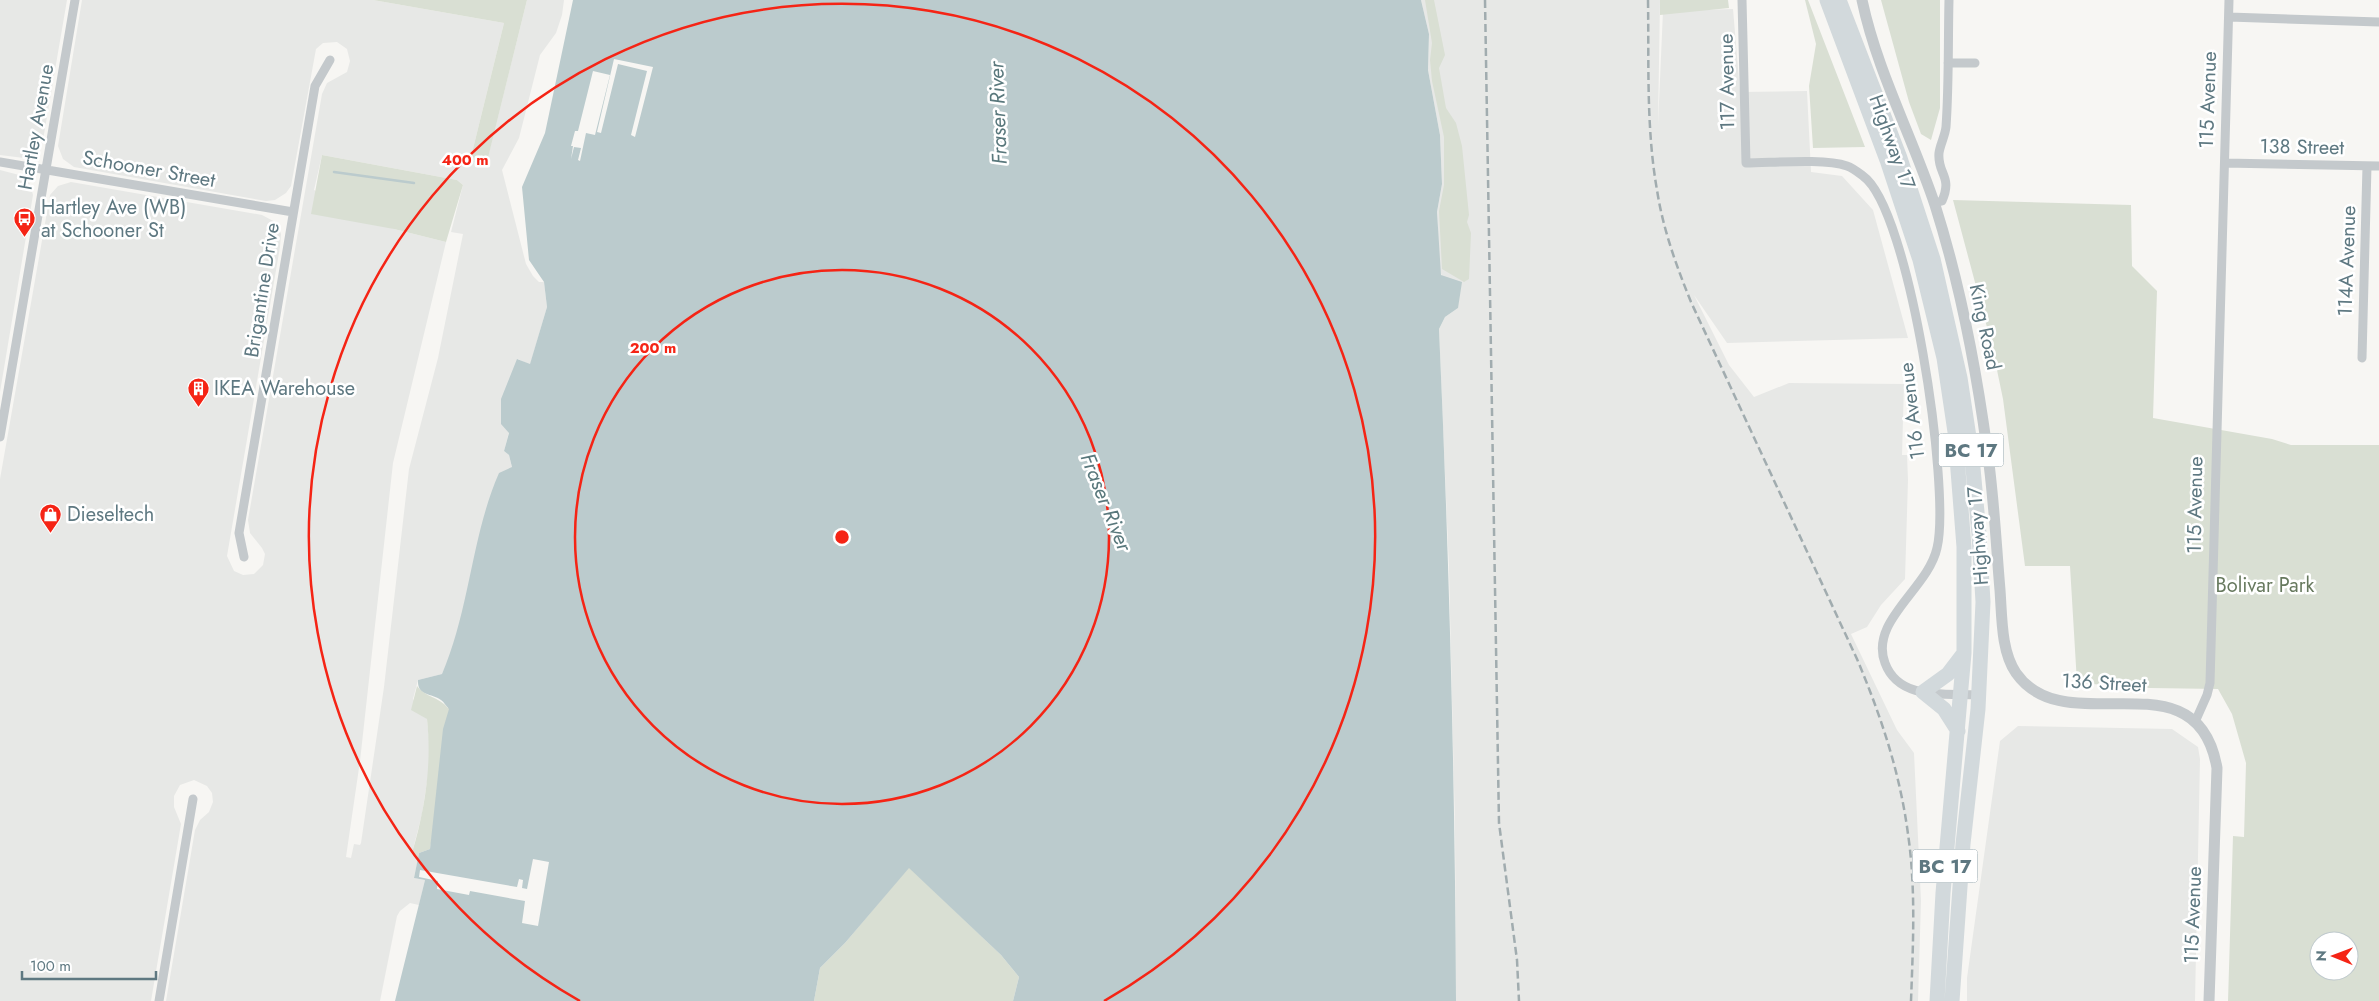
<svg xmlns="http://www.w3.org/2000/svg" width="2379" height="1001" font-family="Jost,sans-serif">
<rect width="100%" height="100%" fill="#f7f6f3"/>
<path fill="#e7e8e6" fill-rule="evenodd" d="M0,0H67L43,140L35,153L24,158L0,155Z
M82,0H373L504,23L470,161L486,165L527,0H564L562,15L556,33L540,55L519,138L502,170L526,264L533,276L539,282H544L547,307L530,365L518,359L509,432L504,451L509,455L512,467L453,650L442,674L418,680L413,699L427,719L430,749L429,769L422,814L412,853L418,859L414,878L425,880L419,905L410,903L400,911L397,916L380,1001H166L195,830L200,820L209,812L213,802L212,793L207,786L194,780L180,785L174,796V807L181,824L151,1001H0V479L50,195L58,186L71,182L262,215L277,223L281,234L280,247L227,556L234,571L243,575L254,574L263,565L265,554L262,548L250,533L248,520L322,94L327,83L347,72L350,61L347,49L337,42L323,43L316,49L291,186L286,193L275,200L266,201L74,167L63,159L58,146ZM322,155L457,180L463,185L451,232L463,234L438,358L409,469L384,687L361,843L360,845L354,844L351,858L346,857L360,761L393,463L446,242L394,229L314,190Z
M1421,0H1660L1658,125L1663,11L1733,9L1740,92L1807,91L1811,172L1842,176L1873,210L1908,338L1727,343L1694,295L1729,365L1754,397L1789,383L1904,384L1902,455H1907L1908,480L1905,579L1881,605L1867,627L1851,634L1897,730L1914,753L1921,901L1918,1001H1456L1455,829L1449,570L1439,329L1445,317L1458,308L1441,274L1439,265L1437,212L1442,184L1440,135L1428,70L1429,34Z
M0,170L23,176L30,184L33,195L0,392Z
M2018,726L2172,729L2198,747L2200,759L2195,1001H1967V978L2000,741Z"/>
<path fill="#d9dfd3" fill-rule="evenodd" d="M373,0H527L486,166L470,161L504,23Z
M1425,0H1434L1445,55L1439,68L1446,108L1456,123L1462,146L1469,215L1467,222L1471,233L1469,279L1464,282L1442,269L1439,211L1444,185V137L1432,81L1430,60L1432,43Z
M1660,0H1728L1729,8L1660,15Z
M1805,0H1808L1865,147L1813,148L1809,86L1816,44Z
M1881,0H1940V108L1931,140L1921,134L1909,102Z
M322,155L457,180L463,185L446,242L394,229L311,214Z
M1953,200L2131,205L2132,266L2157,291L2153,418L2272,439L2291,445H2379V1001H2228L2233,836L2244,837L2246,763L2232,714L2218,689L2150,688L2077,683L2070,566H2025L2003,399L1992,346ZM2319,941H2349V971H2319Z
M462,659L430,849L419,853L418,859L412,853C425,809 432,765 427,719L411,710L417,686C425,697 439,697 448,708Z
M909,867L1001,955L1019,977L1013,1001H814L820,968L845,943Z"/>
<path fill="#bbcbcd" d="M573,0H1421L1429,34L1428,70L1440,135L1442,184L1437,212L1441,275L1462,282L1458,308L1445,317L1439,329C1449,553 1455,777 1456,1001H1013L1019,977L1001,955L909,868L845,943L820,968L814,1001H395L425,880L414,878L419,853L430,849L443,729L449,709C446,706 444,702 441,700C431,693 417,696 418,680L442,674C470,609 471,537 499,473L512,467L509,455L504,451L509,433L501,424V399L517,359L530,364L547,307L544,282L529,260L522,187L545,133Z"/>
<path fill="#f7f6f3" d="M614,59L653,67L635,137L631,135L647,71L618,64L601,133L597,132Z
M593,71L610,75L595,135L586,133L580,161L578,160L581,148L574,147L571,159L573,146H571L575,131H578Z
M533,859L549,862L538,926L522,923L525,901L470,891L469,895L437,889L438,881L419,877L420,870L517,887L519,879L523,880L522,888L527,889Z"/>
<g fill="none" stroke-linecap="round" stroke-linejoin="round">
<path stroke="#bbcbcd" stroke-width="2.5" d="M334,172L414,183"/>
<path stroke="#c4c9cc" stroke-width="9" d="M1742,0L1746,163C1772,163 1824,158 1847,166C1853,168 1859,173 1863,176C1910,209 1951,491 1937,548C1928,589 1869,621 1885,663C1899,701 1946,693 1978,695
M2229,17L2379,22
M1948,63H1975
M0,162L293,212
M2225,163L2379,166
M1934,203L1942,201C1953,176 1937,174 1939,153C1940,145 1945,136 1946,127C1949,85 1948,42 1949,0
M2362,358L2367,166
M0,437L75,0
M244,557L239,533L315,86L330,60
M2195,722L2207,695L2210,683L2229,0
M159,1001L193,799"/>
<path stroke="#c4c9cc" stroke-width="11" d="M1862,0C1877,71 1912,136 1935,205C1960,284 1976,367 1987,449C1994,496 1996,544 2000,590C2002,617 2001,651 2016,673C2066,745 2197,651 2217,768L2209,1001"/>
<path stroke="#d2d9dc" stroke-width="15" d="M1827,0L1887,160L1920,260L1944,358L1955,432L1964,547V653L1943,893L1937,1001
M1839,0L1900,158L1933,259L1960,378L1972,457L1979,534L1983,602L1978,709L1963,844L1952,1001
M1958,731L1944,709L1923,692L1948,674L1964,653"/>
<path stroke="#a1acaf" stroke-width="2.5" stroke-dasharray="8 4" stroke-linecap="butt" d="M1485,0L1499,823L1517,960L1519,1001
M1648,0C1649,63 1646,128 1657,190C1663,229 1676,265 1691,302L1857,659C1881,716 1900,773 1908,834C1916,889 1913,945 1911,1001"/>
</g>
<g fill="none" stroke="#f52415" stroke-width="2.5">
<circle cx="842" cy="537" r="267"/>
<path d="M580 1001A533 533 0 1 1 1104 1001"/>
</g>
<defs>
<symbol id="bus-pin" viewBox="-11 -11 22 30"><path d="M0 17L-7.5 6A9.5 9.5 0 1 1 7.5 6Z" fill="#f52415" stroke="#fff"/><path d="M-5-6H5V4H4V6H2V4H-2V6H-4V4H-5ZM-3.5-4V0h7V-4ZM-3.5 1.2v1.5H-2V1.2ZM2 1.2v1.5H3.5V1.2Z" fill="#fff"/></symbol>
<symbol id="building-pin" viewBox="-11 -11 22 30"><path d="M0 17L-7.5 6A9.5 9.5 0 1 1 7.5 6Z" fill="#f52415" stroke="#fff"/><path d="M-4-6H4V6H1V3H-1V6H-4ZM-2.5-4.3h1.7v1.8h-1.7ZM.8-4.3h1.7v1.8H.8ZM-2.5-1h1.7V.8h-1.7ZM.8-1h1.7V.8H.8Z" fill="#fff"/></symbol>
<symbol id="shop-pin" viewBox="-11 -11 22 30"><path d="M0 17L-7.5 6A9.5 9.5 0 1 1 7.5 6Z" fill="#f52415" stroke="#fff"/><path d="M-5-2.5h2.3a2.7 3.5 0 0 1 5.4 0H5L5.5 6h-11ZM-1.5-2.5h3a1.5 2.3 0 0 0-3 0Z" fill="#fff"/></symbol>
</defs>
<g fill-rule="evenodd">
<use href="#bus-pin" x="12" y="206" width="25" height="34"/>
<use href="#building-pin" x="186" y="376" width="25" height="34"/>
<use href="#shop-pin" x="38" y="502" width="25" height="34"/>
</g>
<g text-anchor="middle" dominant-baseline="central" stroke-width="5" stroke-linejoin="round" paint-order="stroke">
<g fill="#fff" stroke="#8ea0a7" stroke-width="1">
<rect x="1938.5" y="433.5" width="65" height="33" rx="4"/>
<rect x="1912.5" y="849.5" width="65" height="33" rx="4"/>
</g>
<g font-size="19" font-weight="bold" fill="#5e7881">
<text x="1971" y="450">BC 17</text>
<text x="1945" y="866">BC 17</text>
</g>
<g font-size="20" fill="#5e7881" stroke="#fff">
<text transform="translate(1727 82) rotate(-91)">117 Avenue</text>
<text transform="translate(2208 100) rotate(-88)">115 Avenue</text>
<text transform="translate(36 127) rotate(-80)">Hartley Avenue</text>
<text transform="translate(1892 142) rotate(70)">Highway 17</text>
<text transform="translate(2302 147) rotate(1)">138 Street</text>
<text transform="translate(149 169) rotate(10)">Schooner Street</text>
<text transform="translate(2347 261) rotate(-88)">114A Avenue</text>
<text transform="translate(262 290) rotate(-81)">Brigantine Drive</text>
<text transform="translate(1985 327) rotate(78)">King Road</text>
<text transform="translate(1912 411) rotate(-97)">116 Avenue</text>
<text transform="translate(2195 505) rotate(-89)">115 Avenue</text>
<text transform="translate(1978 536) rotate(-94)">Highway 17</text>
<text transform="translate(2104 683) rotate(3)">136 Street</text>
<text transform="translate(2193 915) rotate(-88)">115 Avenue</text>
</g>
<g font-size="20" fill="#5e7881" stroke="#fff" text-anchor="start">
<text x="41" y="207">Hartley Ave (WB)<tspan x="41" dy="23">at Schooner St</tspan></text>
<text x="214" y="388">IKEA Warehouse</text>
<text x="67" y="514">Dieseltech</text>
</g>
<g font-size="20" fill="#67795e" stroke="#fff">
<text x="2265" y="585">Bolivar Park</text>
</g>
<g font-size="21" font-style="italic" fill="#59787c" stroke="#fff">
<text transform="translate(998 113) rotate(-92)">Fraser River</text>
<text transform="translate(1106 502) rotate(68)">Fraser River</text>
</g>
</g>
<circle cx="842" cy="537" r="8" fill="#f52415" stroke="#fff" stroke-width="2.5"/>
<g font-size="15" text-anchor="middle" font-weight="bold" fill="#f52415" stroke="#fff" stroke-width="5" stroke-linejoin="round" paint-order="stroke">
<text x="465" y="165">400 m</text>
<text x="653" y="353">200 m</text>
</g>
<g transform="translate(2334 956) rotate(271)"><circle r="24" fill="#ffffff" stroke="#bfc9cd"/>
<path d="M0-4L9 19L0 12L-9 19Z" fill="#f52415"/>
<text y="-8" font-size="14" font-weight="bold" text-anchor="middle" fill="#5e7881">N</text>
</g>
<path d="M22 971v8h134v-8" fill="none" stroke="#5e7881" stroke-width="2.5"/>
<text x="30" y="971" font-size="15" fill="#5e7881" stroke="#ffffff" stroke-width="4" paint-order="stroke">100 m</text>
</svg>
